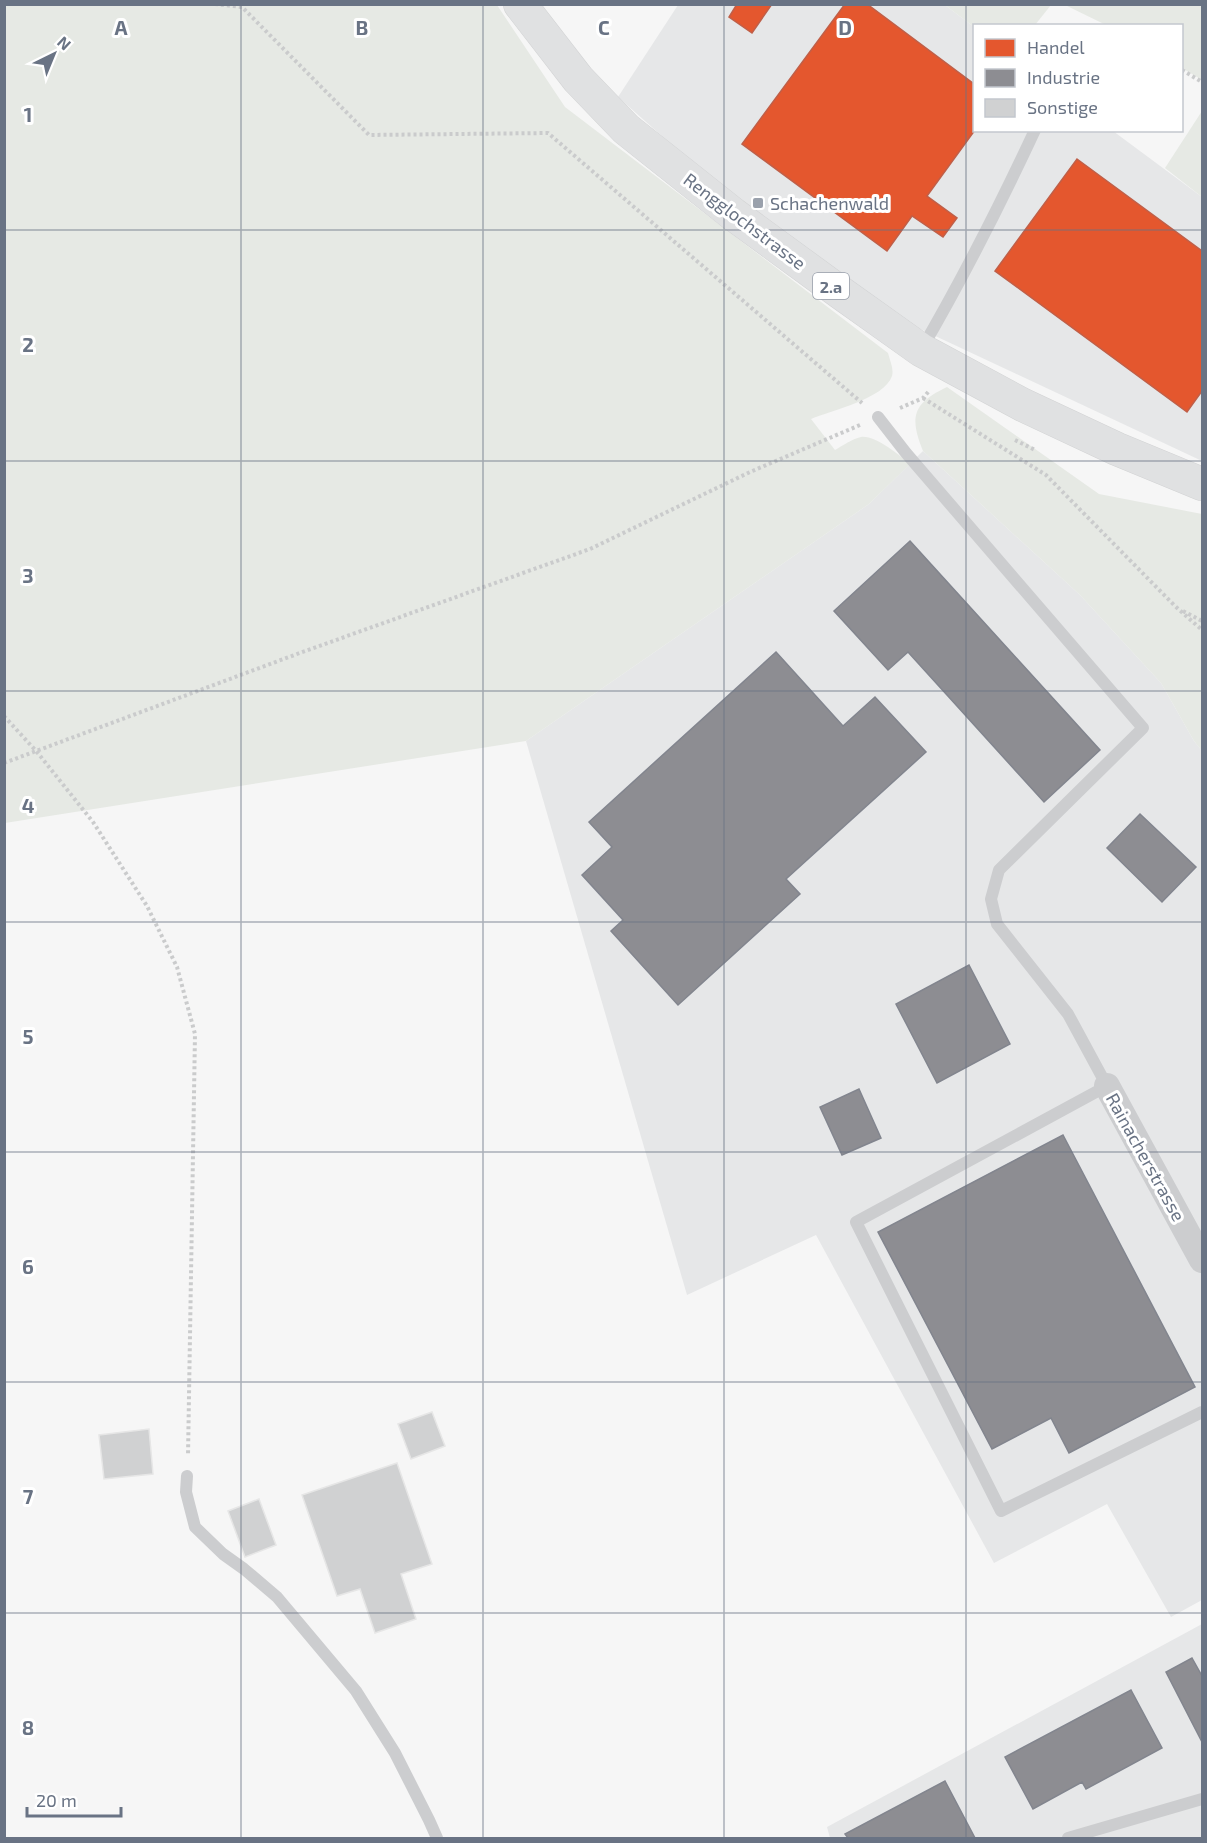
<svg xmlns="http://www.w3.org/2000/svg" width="1207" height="1843" font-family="'Exo 2',sans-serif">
<rect width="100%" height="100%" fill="#f6f6f6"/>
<path fill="#e6e7e8" d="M678,5H945L974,27V130L1113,131L1202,197V461L899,319L717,185L618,97Z
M923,451L1080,595L1161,683L1194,741L1202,751V1600L1171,1617L1107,1504L994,1563L816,1235L687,1295L526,741L869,504Z
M1202,1624V1838H830L827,1827Z"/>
<path fill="#e6e9e4" d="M5,5H497L565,107L888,353C890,361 894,369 892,376C884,399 832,410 811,419L835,450C842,446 852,439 861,437C875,435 899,455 910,464L869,504L526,741L5,823Z
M945,5H1051L1035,25L974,26V27Z
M1065,5H1202V80L1182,68V26L1106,25Z
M1202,111V197L1165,168Z
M947,387L1099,494L1202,514V751L1194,741L1161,683L1080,595L923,451C909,417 913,403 947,387Z"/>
<path fill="#e4572e" stroke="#bf5f48" stroke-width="1.5" d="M737,4H772L752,33L729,17Z
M845,4H867L974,84L975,130L927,196L957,218L943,237L912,216L887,251L742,144Z
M1077,159L1202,251V391L1187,412L995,271Z"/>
<path fill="#8d8d92" stroke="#82858e" stroke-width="1.5" d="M910,541L1100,750L1044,802L908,652L888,670L834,611Z
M776,652L843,726L875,697L926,752L786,879L800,894L678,1005L611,931L623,920L582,875L612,847L589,822Z
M1140,814L1196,867L1162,902L1107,848Z
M969,965L1010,1044L937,1083L896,1004Z
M859,1089L881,1138L842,1155L820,1107Z
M1063,1135L1195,1387L1069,1453L1051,1418L992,1449L878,1232Z
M1192,1658L1202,1676V1742L1166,1672Z
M1131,1690L1162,1748L1086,1789L1082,1782L1033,1809L1005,1757Z
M945,1781L975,1838H848L845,1834Z"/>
<path fill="#d0d1d2" stroke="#e6e6e6" stroke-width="1.5" d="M432,1412L445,1446L411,1459L398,1424Z
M149,1429L153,1474L104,1479L99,1435Z
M397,1463L432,1564L401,1574L416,1619L375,1633L360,1589L337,1596L302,1495Z
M259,1499L276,1545L245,1557L228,1511Z"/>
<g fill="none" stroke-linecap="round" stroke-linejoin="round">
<defs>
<path id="primary" d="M520,4L578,79L626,129L733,214L841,293L921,350L1023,405L1117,449L1202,484"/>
</defs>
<use href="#primary" stroke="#d2d3d4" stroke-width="34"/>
<path stroke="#cacbcc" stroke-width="4" stroke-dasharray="3 3" stroke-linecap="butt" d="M215,4L242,7L369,135L548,133L862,403
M1182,70L1202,82
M923,398L1046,475L1175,606L1202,630
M900,408L923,398L929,391
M1015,440L1035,450
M1183,611L1202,621
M4,716L37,752L93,822L147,906L177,967L195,1034L188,1456
M4,763L297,654L590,549L750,472L860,425"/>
<path stroke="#cccdcf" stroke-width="12" d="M921,350C963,278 1000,205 1035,130
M878,417L906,453L1143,728L999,870L991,899L997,924L1068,1014L1107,1086L856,1222L1001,1511L1202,1412
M187,1476L186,1492L195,1527L223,1554L244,1569L277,1597L356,1691L395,1753L429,1820L437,1838
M1068,1838L1202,1799"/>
<path stroke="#cccdcf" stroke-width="26" d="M1107,1086L1202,1260"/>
<use href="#primary" stroke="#e0e1e2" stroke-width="33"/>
</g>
<path fill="none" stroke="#697384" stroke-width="1.5" stroke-opacity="0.55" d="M241,4V1838M483,4V1838M724,4V1838M966,4V1838M4,230H1202M4,461H1202M4,691H1202M4,922H1202M4,1152H1202M4,1382H1202M4,1613H1202"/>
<rect fill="#9aa1ac" stroke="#fff" stroke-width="2" x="752" y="197" width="12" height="12" rx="3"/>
<g text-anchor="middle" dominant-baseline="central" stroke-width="6" stroke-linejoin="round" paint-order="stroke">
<rect fill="#fff" stroke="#969da9" stroke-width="1.5" x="813" y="273" width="36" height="26" rx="4.5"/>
<g font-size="16" font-weight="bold" fill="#697384">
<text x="831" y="286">2.a</text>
</g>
<g font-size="18" fill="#697384" stroke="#fff" text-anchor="start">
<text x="770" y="203">Schachenwald</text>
</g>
<g font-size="18" fill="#697384" stroke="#fff">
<text transform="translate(745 221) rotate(37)">Rengglochstrasse</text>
<text transform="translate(1146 1157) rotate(61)">Rainacherstrasse</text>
</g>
</g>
<g font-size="20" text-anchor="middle" font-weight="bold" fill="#697384" stroke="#fff" stroke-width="6" stroke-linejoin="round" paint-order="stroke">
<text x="121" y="35">A</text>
<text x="362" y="35">B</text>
<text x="604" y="35">C</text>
<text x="845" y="35">D</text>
<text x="28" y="122">1</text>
<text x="28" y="352">2</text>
<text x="28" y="583">3</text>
<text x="28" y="813">4</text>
<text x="28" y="1044">5</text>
<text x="28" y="1274">6</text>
<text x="28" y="1504">7</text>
<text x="28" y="1735">8</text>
</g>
<rect width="1207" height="1843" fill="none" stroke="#697384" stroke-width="12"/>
<rect x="973" y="24" width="210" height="108" fill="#ffffff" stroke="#c3c7ce" stroke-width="1.5"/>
<rect x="985" y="39" width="30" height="18" fill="#e4572e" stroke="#c3c7ce" stroke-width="1.5"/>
<text x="1027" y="54" font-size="18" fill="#697384">Handel</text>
<rect x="985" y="69" width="30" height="18" fill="#8d8d92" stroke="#c3c7ce" stroke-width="1.5"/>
<text x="1027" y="84" font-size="18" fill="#697384">Industrie</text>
<rect x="985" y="99" width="30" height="18" fill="#d0d1d2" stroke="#c3c7ce" stroke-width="1.5"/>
<text x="1027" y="114" font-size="18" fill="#697384">Sonstige</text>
<g transform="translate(54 54) rotate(43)" stroke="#ffffff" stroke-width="4.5" paint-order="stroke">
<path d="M0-4.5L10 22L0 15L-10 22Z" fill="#697384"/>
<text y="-9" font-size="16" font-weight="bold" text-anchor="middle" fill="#697384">N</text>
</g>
<path d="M27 1807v9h94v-9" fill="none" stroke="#697384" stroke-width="3"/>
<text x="36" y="1807" font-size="18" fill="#697384" stroke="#ffffff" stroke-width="4.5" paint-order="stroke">20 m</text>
</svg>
